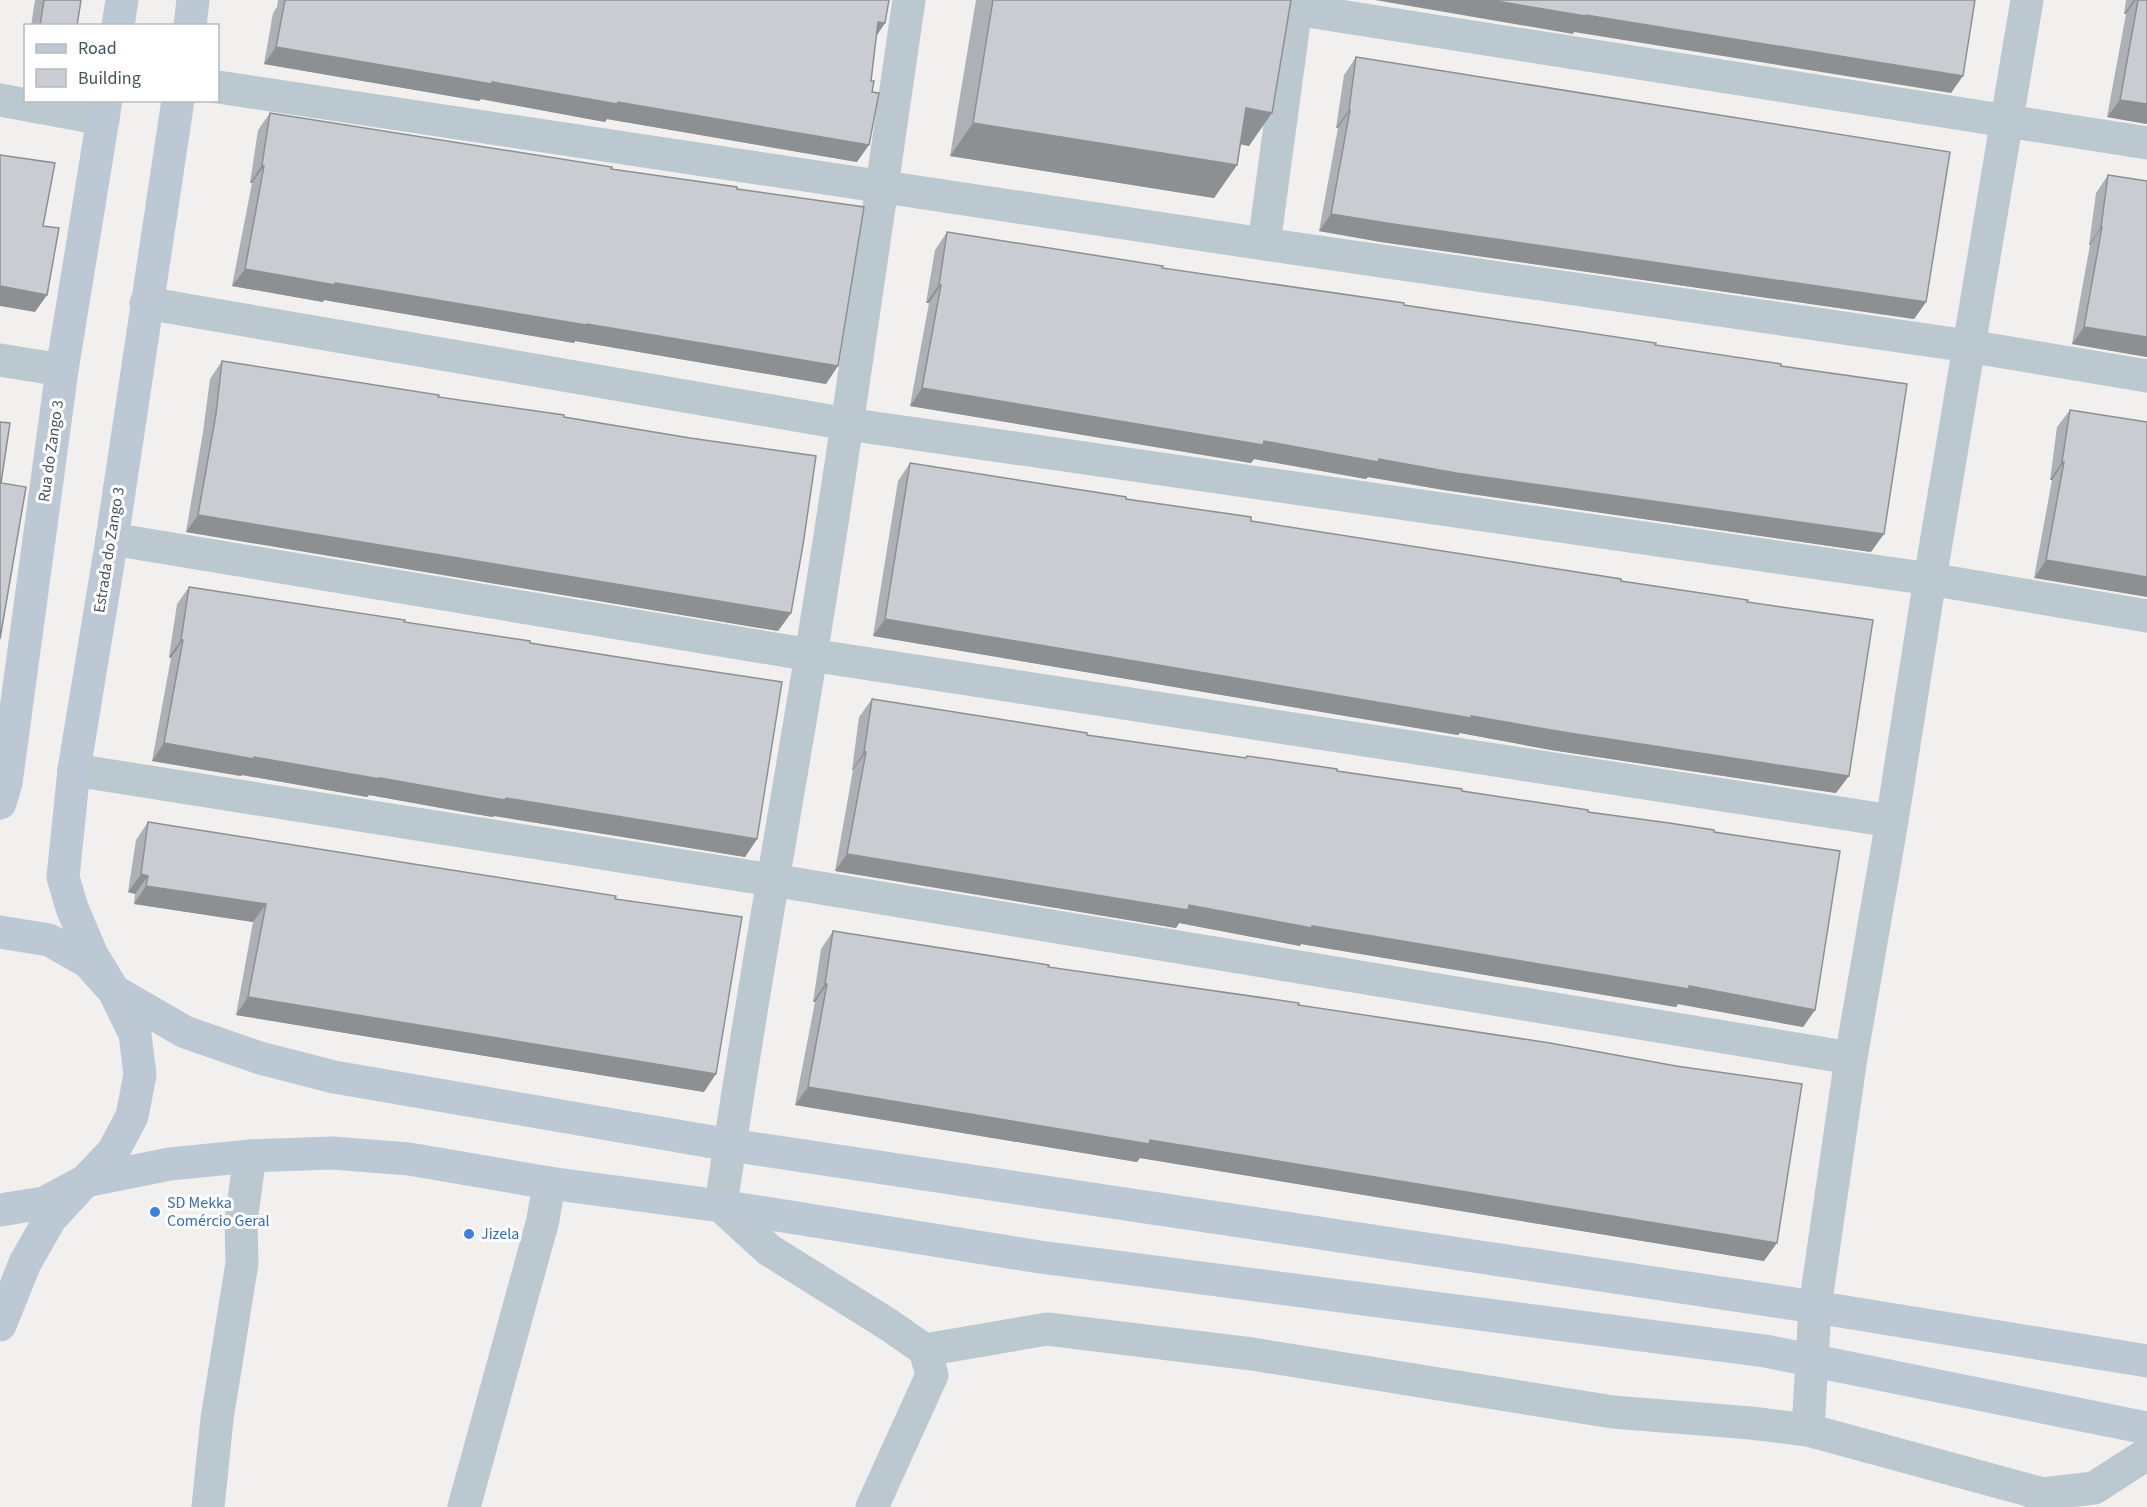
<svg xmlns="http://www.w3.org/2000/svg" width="2147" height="1507" font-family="'Source Sans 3',sans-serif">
<rect width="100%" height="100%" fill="#f2efef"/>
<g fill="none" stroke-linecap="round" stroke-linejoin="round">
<path stroke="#bcc8cf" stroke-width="33" d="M2027,0L1930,579L1892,821L1851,1058L1815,1307L1808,1430L2043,1494L2041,1507
M1295,9L2147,143
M218,87L1264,244L1968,346L2147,376
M0,100L103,119
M1264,244L1297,0
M146,303L847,424L1930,579L2147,616
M0,360L62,370
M112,539L811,655L1892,821
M74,770L772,880L1851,1058
M925,1350L1047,1329L1252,1354L1613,1412L1751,1423L1808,1430
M2043,1494L2094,1488L2147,1454
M208,1507L217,1419L242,1263L241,1221L250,1156
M464,1507L543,1220L549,1183
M872,1507L932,1375L925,1350L889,1325L769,1250L721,1206C747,1021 781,839 811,655C847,437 877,218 909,0"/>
<path stroke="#bcc9d4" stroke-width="33" d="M118,26L122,0
M190,26L193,0
M178,100L112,539L74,770L63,877L72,908L92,955L114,991L185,1032L260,1058L334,1077L730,1145L1815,1307L2147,1361
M0,803L6,783L62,370L106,100
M0,932L49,940L88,962L114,991L135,1034L140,1075L132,1116L113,1152L85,1181L44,1203L0,1210
M0,1325L25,1263L50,1219L85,1181L170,1164L250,1156L332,1153L409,1159L549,1183L721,1206L1040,1257L1765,1351L2147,1428"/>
</g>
<path fill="#adb0b5" d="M35,0H81L77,26H31Z
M278,0H889L885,23L876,36L857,162L607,119L605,122L481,99L479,101L264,64L273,13L277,7Z
M976,0H1291L1249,146L1241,144L1237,165L1214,198L950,156Z
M2126,0H2147V124L2107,117L2126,14H2124Z
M1356,57L1926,302L1914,319L1381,242L1319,231L1338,128H1336L1344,75Z
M270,113L737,189L826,384L575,341L574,343L324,300L323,302L232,286L252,183H250L258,130Z
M2108,175L2147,357L2072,344L2090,245H2089L2096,193Z
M947,232L1162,268L1404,305L1781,366L1871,552L1444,490L1368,477L1366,479L1254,459L1251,463L910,406L929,303H926L935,250Z
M222,361L564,417L791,613L778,631L186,532L203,432L210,379Z
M2070,410L2147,422L2034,578L2052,480H2050L2057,427Z
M910,463L1126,499L1251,521L1747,602L1836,793L1551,750L1460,733L1458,735L873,636L898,481Z
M189,587L530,643L757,839L745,857L494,816L493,817L469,813L369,795L367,797L242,775L241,776L152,761L171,658L169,657L177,604Z
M872,699L1087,735L1245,758L1247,756L1714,832L1815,1010L1803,1027L1678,1004L1676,1007L1301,944L1300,946L1179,923L1176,928L835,871L853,770H852L859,717Z
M148,822L615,899L704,1092L236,1015L253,922L134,904L135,894L128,892L136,840Z
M833,931L1048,967L1298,1005L1764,1261L1140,1158L1137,1162L795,1105L815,1002H813L821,949Z"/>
<path fill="#8d9093" d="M1375,0H1490L1586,15L1963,76L1951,93L1574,32L1573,34Z
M2134,0H2136L2126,14H2124Z
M878,22L885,23L873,41Z
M276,47L618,102L869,145L857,162L607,119L605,122L481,99L479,101L264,64Z
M2120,100L2147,104V124L2107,117Z
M1246,108L1272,113L1249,146L1223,141Z
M1349,110H1350L1338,128H1336Z
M973,123L1237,165L1214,198L950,156Z
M262,165L264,166L252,183H250Z
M1331,214L1926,302L1914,319L1381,242L1319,231Z
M2101,227H2102L2090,245H2089Z
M245,269L587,324L838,366L826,384L575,341L574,343L324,300L323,302L232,286Z
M939,285H941L929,303H926Z
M0,286L47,295L35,312L0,306Z
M2084,327L2147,337V357L2072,344Z
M922,388L1379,459L1884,534L1871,552L1444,490L1368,477L1366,479L1254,459L1251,463L910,406Z
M2062,462H2064L2052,480H2050Z
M198,515L791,613L778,631L186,532Z
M2046,560L2147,577V597L2034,578Z
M885,619L1471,716L1849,776L1836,793L1551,750L1460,733L1458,735L873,636Z
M181,640H183L171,658L169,657Z
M164,743L380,778L757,839L745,857L494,816L493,817L469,813L369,795L367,797L242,775L241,776L152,761Z
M864,752H866L853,770H852Z
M847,854L1189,905L1312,926L1689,986L1815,1010L1803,1027L1678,1004L1676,1007L1301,944L1300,946L1179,923L1176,928L835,871Z
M141,874L148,876L135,894L128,892Z
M146,886L266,904L253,922L134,904Z
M825,984H827L815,1002H813Z
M248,997L716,1074L704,1092L236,1015Z
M808,1087L1150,1140L1777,1243L1764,1261L1140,1158L1137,1162L795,1105Z"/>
<path fill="#c9cdd2" stroke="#8d9093" stroke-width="1.5" d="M44,0H81L77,26H40Z
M285,0H889L885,23L878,22L871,81H874L872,92L879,93L869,145L618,102L617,104L492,82V84L276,47Z
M993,0H1291L1272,113L1246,108L1237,165L973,123Z
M1490,0H1975L1963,76L1586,15L1585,16Z
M2138,0H2147V104L2120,100Z
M1356,57L1950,152L1926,302L1393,224L1331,214L1350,110H1349Z
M270,113L612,167L611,169L737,187V189L864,207L838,366L587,324L586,325L335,283V285L245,269L264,166L262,165Z
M0,155L55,163L43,226L59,228L47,295L0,286Z
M2108,175L2147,181V337L2084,327L2102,227H2101Z
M947,232L1163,266L1162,268L1404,303V305L1656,343L1655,345L1781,364V366L1907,384L1884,534L1456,473L1379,459L1378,462L1264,441L1263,445L922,388L941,285H939Z
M222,361L439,395L438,397L564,415V417L690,438L816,456L803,545L791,613L198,515L216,414Z
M2070,410L2147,422V577L2046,560L2064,462H2062Z
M0,422L10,423L1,483L26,487L0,639Z
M910,463L1126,497V499L1251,517V521L1621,579V581L1748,600L1747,602L1873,620L1849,776L1563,732L1471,716V718L885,619Z
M189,587L405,620L404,622L530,641V643L656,663L782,682L757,839L506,798L505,800L481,796L380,778V779L254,757V759L164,743L183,640H181Z
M872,699L1087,733V735L1246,758L1247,756L1337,769V771L1462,789V791L1588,810V812L1669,823L1714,830V832L1840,851L1815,1010L1689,986V989L1312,926V928L1189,905L1188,910L847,854L866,752H864Z
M148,822L616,896L615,899L742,917L716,1074L248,997L266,904L146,886L148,876L141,874Z
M833,931L1049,965L1048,967L1299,1003L1298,1005L1550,1043L1676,1066L1802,1084L1777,1243L1150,1140L1149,1144L808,1087L827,984H825Z"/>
<g fill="#3f7fe0" stroke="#fff" stroke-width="2">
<circle cx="155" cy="1212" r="6"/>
<circle cx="469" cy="1234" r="6"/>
</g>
<g text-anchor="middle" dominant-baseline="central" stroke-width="6" stroke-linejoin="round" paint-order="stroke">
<g font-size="16" fill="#46545e" stroke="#fff">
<text transform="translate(51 451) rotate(-82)">Rua do Zango 3</text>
<text transform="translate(109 550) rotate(-81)">Estrada do Zango 3</text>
</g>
<g font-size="16" fill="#366cbe" stroke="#fff" text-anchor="start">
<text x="167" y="1203">SD Mekka<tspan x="167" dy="18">Comércio Geral</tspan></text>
<text x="481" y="1234">Jizela</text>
</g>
</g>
<rect x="24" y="24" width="195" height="78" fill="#ffffff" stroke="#b5bbbf" stroke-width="1.5"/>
<rect x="36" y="44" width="30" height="9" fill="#bcc9d4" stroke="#b5bbbf" stroke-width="1.5"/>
<text x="78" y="54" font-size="18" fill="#46545e">Road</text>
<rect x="36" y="69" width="30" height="18" fill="#c9cdd2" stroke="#b5bbbf" stroke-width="1.5"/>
<text x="78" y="84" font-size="18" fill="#46545e">Building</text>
</svg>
